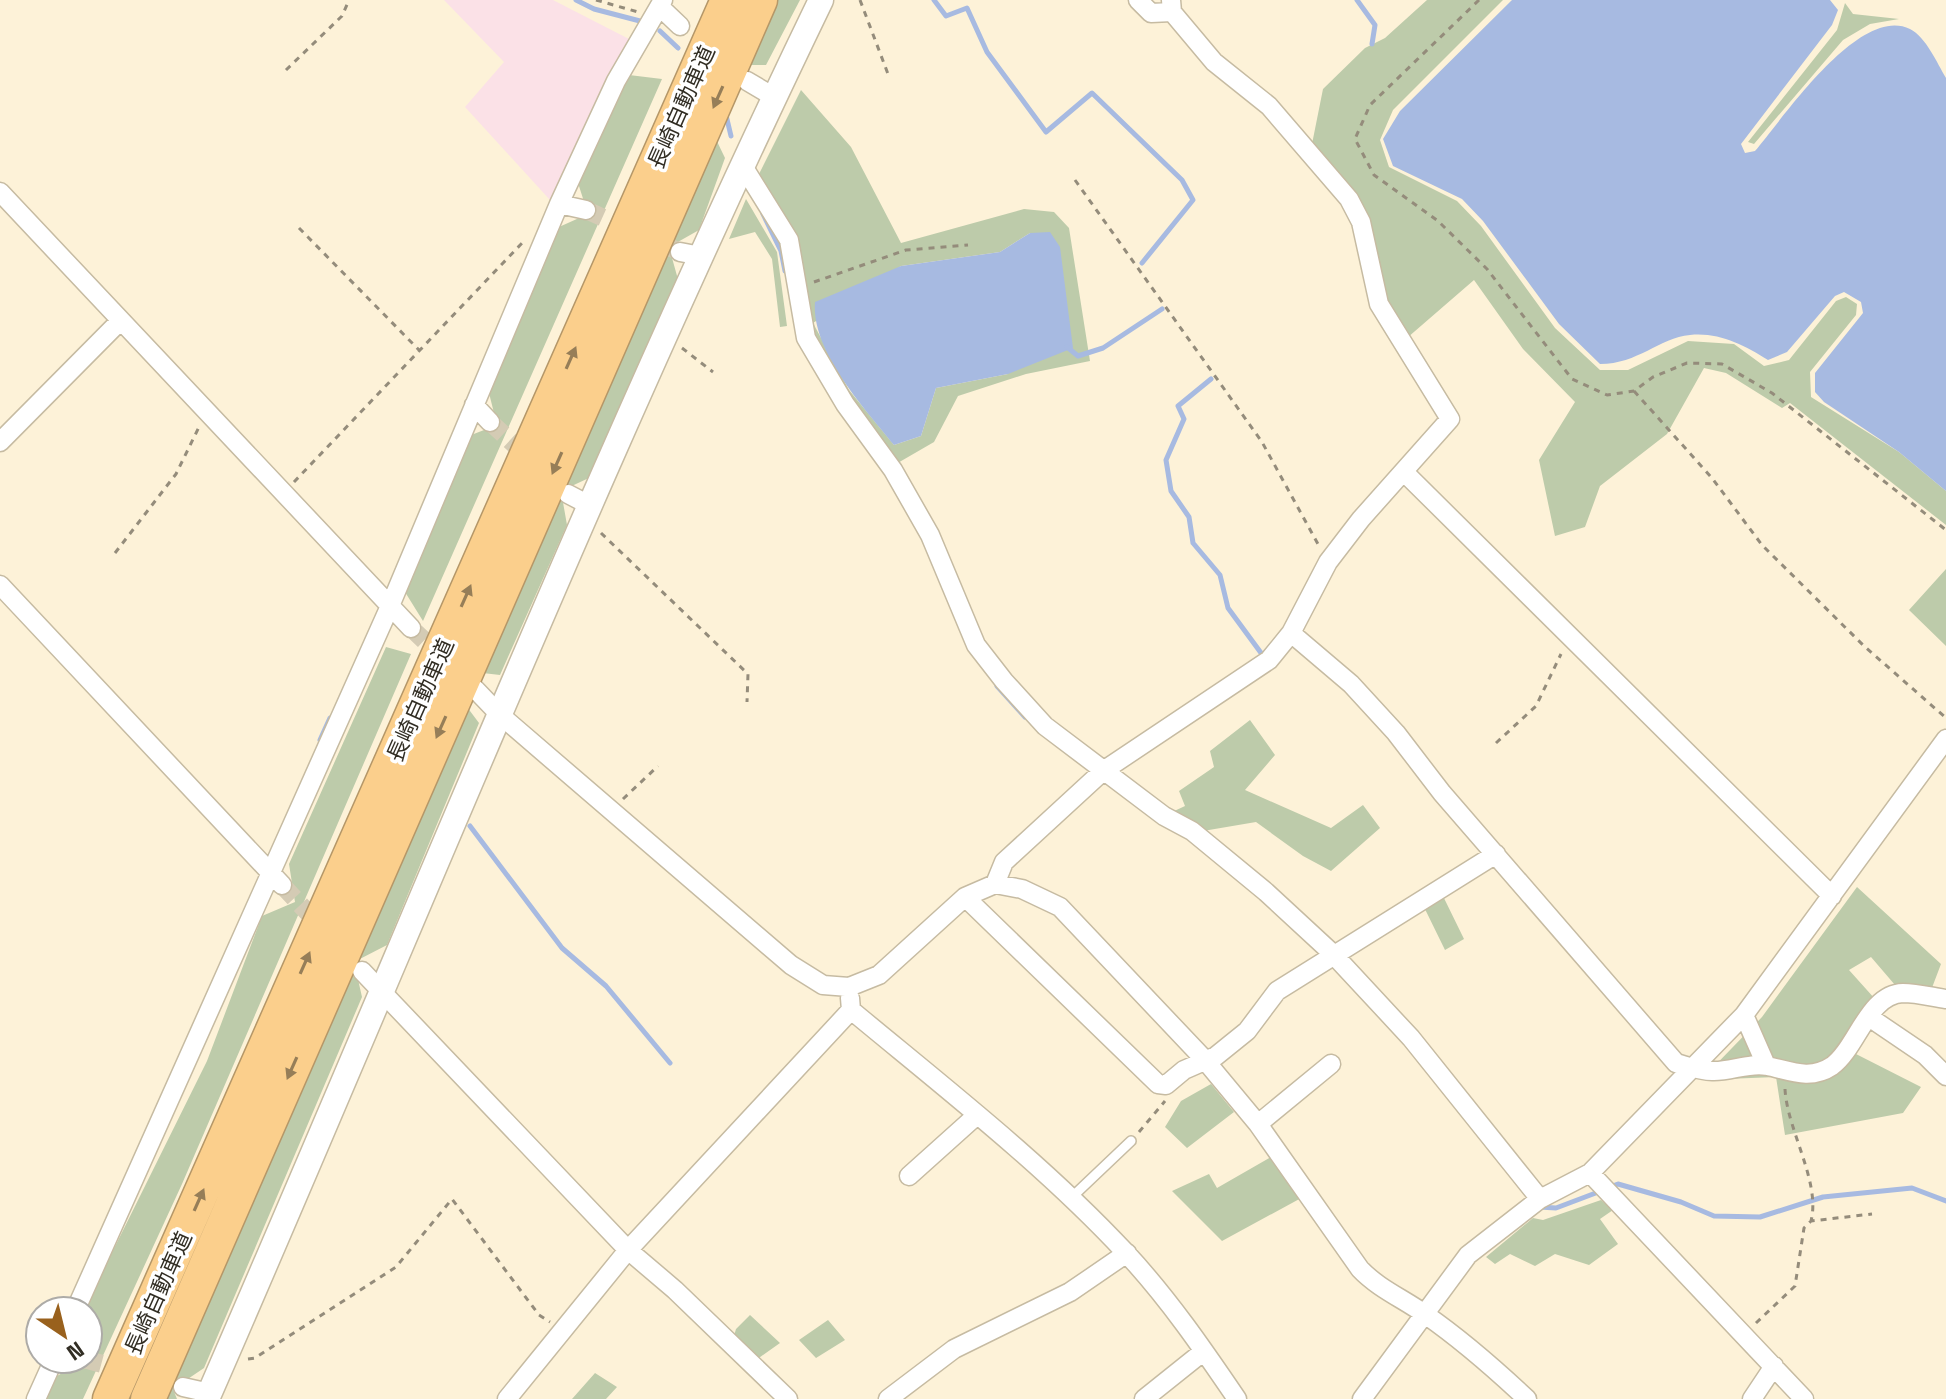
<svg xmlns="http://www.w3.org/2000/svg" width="1946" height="1399" font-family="'Space Grotesk','Noto Sans JP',sans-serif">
<rect width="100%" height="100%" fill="#fdf2d8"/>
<path fill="#fbe1e7" d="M444,0H553L629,39L550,200L465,107L504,62Z"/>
<path fill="#bdcbaa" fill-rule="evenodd" d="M774,0H800L766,65H745Z
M1427,0H1503L1393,110L1380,140L1389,167L1457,201L1481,226L1555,328L1600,370H1628L1688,341L1734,344L1764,366L1789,360L1836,301L1846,297L1857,304L1856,315L1810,372L1811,397L1899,452L1946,491V525L1790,403L1782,408L1726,373L1704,368L1667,434L1600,486L1585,527L1555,536L1539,460L1575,402L1523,349L1474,280L1407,338L1383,300L1364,210L1311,149L1323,89L1365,48L1385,38Z
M1845,3L1853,14L1899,19L1870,24L1843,40L1754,144L1748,142L1837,30Z
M629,75L662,79L423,621L405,592L466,437L497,425L488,389L559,227L588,214L578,183Z
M801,90L851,147L901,243L1024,209L1054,212L1069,228L1090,361L1026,374L958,396L934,442L896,464L840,390L805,320L794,236L758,176ZM1030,233L1008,374L936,388L921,436L894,445L849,390L813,323L901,266L1000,252Z
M712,131L725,158L699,230L669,247L679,283L591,477L561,491L567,525L500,675L474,672Z
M746,199L777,252L787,326L780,327L772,259L755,232L729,239Z
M1946,569V646L1909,610Z
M386,647L411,654L182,1184L83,1399H44L55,1377L88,1359V1311H83L207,1061L262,916L295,902L289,864Z
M464,703L479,723L387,945L354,962L362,997L204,1368L173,1389L177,1399H159Z
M1250,720L1275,755L1245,790L1331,828L1363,805L1380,828L1331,871L1303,856L1256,822L1203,831L1170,813L1185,806L1179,791L1214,767L1210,751Z
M1857,887L1941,964L1930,993L1895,985L1871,957L1849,970L1875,999L1854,1053L1921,1087L1903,1113L1785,1135L1776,1077L1701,1080L1762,1017Z
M1441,892L1464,939L1445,950L1422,903Z
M1211,1084L1234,1112L1187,1148L1165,1127L1181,1101Z
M1271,1157L1303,1197L1222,1241L1172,1191L1209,1174L1217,1188Z
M1601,1200L1613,1210L1600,1219L1618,1244L1589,1265L1555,1254L1535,1266L1510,1254L1495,1264L1486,1257L1533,1218L1543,1220Z
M750,1315L780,1343L756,1360L733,1339L736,1329Z
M828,1320L845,1340L816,1358L799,1340Z
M595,1373L617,1387L606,1399H572Z"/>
<path fill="#a7bae1" d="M1512,0H1830L1838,10L1832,25L1741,144L1745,153L1755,151C1784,117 1860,4 1910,29C1926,37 1937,63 1946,78V491L1899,452L1824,402L1815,392V373L1863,313L1861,302L1844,292L1835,296L1787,352L1768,360C1744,345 1719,332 1690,335C1659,338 1638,364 1600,364L1559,324L1483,221L1462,199L1393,166L1383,139L1400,111Z
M1050,232L1060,247L1073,348L1008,374L936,388L921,436L894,445C865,409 811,351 815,302L901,266L1000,252L1030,233Z"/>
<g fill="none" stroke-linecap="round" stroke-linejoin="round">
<path stroke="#a7bae1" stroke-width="5" d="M576,0L594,9L640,21
M934,0L946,16L967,8L987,52L1046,132L1092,93L1182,180L1193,200L1142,263
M1357,0L1375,25L1372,44
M660,31L678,48
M726,115L731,136
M763,214L781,251L785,271
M1067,347L1078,356L1103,348L1162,309
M1211,379L1178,406L1184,419L1166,460L1171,491L1189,517L1193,543L1220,575L1228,608L1264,657
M997,686L1025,717
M320,740L330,718
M470,826L562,948L606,986L670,1063
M1610,1187L1618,1184L1681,1202L1714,1216L1760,1217L1823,1197L1912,1188L1946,1201
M1539,1207L1556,1208L1601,1191"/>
<path stroke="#d4cbb4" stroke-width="18" stroke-dasharray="18 9" stroke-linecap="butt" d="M586,210L680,252
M490,422L529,458
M411,628L444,659
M282,885L324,930
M84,1359L128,1371"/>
<defs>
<path id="service" d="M1071,1198L1131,1141"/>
<path id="minor" d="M1138,0L1151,13L1172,12
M660,7L680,26
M747,81L774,97
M743,166L789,240L806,338L845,404L893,470L930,535L976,645L1004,681L1045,726L1164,816L1192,831L1266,892L1332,953L1411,1038L1540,1199
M0,192L411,628
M559,204L586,210
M680,252L701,256
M474,405L490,422
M0,442L120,321
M1404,472L1832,896
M568,494L591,506
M0,585L282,885
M1291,633L1351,684L1396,733L1442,793L1676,1063C1687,1066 1700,1071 1712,1071C1730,1072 1750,1062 1767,1066C1788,1070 1810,1081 1832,1066C1857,1048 1868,994 1903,993C1917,993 1932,997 1946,999
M475,689L499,714L791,965L823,985L849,987L879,975L965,897L995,884L1022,889L1060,907L1204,1059L1258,1124L1360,1269C1379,1289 1404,1299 1426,1315C1462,1340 1495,1369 1527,1399
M995,884L1004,862L1103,771L1269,660L1291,633L1328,562L1361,519L1450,419L1379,304L1361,222L1349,199L1269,106L1214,62L1172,12L1171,0
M965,897L1158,1084L1166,1085L1184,1070L1216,1056L1247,1031L1277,991L1496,854
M362,971L628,1250L675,1290L788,1399
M851,1010C945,1088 1043,1164 1126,1253C1168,1298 1203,1349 1237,1399
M1744,1015L1766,1065
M1869,1017L1925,1055L1946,1076
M1258,1124L1331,1064
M1590,1173L1804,1399
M909,1176L977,1115
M75,1311L390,606L559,204L616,81L663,0
M183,1387L210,1393
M36,1399L54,1359
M507,1399L628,1250L851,1010L850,998
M888,1399L954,1349L1070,1292L1127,1253
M1144,1399L1204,1351
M1362,1399L1468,1255L1540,1199L1590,1173L1744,1015L1946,739
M1752,1399L1774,1366"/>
<path id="tertiary" d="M207,1399C411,932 599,459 821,0"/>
<path id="motorway" d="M110,1399L728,0
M148,1399L760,0"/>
</defs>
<use href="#service" stroke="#c6bba2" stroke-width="12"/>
<use href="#minor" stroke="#c6bba2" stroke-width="21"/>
<use href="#tertiary" stroke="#c6bba2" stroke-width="27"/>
<use href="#motorway" stroke="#b59768" stroke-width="37"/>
<path stroke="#948c7b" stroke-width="3" stroke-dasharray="6 6" stroke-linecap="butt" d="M596,0L638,12
M860,0L888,74
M1479,0L1370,105L1355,139L1374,175L1438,221L1487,269L1572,379L1607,395L1634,391L1653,377L1687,363L1722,364L1772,393L1946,530
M286,70L342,16L349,0
M1075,180L1262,442L1319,546
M299,228L420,351
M814,282L906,250L968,245
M682,348L713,372
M1634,391L1712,478L1762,545L1864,646L1946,718
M294,482L524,241
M601,533L748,674L747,702
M115,553L176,474L199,427
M1496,743L1536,706L1561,654
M623,799L658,766
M1785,1089C1787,1130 1821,1182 1811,1221
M1139,1132L1165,1101
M1756,1323L1795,1286L1804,1228L1811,1221L1872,1214
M248,1359L255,1358L396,1267L452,1199L539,1315L550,1322"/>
<use href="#service" stroke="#fff" stroke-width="9"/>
<use href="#minor" stroke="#fff" stroke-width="18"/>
<use href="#tertiary" stroke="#fff" stroke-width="24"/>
<use href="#motorway" stroke="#fbcf8c" stroke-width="34"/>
</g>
<defs><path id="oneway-solid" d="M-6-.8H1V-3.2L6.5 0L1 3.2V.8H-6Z" transform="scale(2)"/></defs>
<g fill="#967e58">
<use href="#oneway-solid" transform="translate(718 97) rotate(114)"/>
<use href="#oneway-solid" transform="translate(571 358) rotate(-66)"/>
<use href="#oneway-solid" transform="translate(557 463) rotate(114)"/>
<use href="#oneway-solid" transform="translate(466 596) rotate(-66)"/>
<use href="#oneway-solid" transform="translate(441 727) rotate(114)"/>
<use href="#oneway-solid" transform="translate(305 963) rotate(-66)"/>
<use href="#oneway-solid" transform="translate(292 1068) rotate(114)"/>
<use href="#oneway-solid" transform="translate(199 1200) rotate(-66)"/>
</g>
<g text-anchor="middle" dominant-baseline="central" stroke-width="7" stroke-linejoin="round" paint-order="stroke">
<g font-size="22" fill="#322e24" stroke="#fff">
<text transform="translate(681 107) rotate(-66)">長崎自動車道</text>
<text transform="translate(420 700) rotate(-66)">長崎自動車道</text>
<text transform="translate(158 1293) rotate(-66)">長崎自動車道</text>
</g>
</g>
<g transform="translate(64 1335) rotate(145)"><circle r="38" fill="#ffffff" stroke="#adaba7" stroke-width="2"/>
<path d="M0-6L14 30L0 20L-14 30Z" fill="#99611d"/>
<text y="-12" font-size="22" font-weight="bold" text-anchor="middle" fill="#322e24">N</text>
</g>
</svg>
